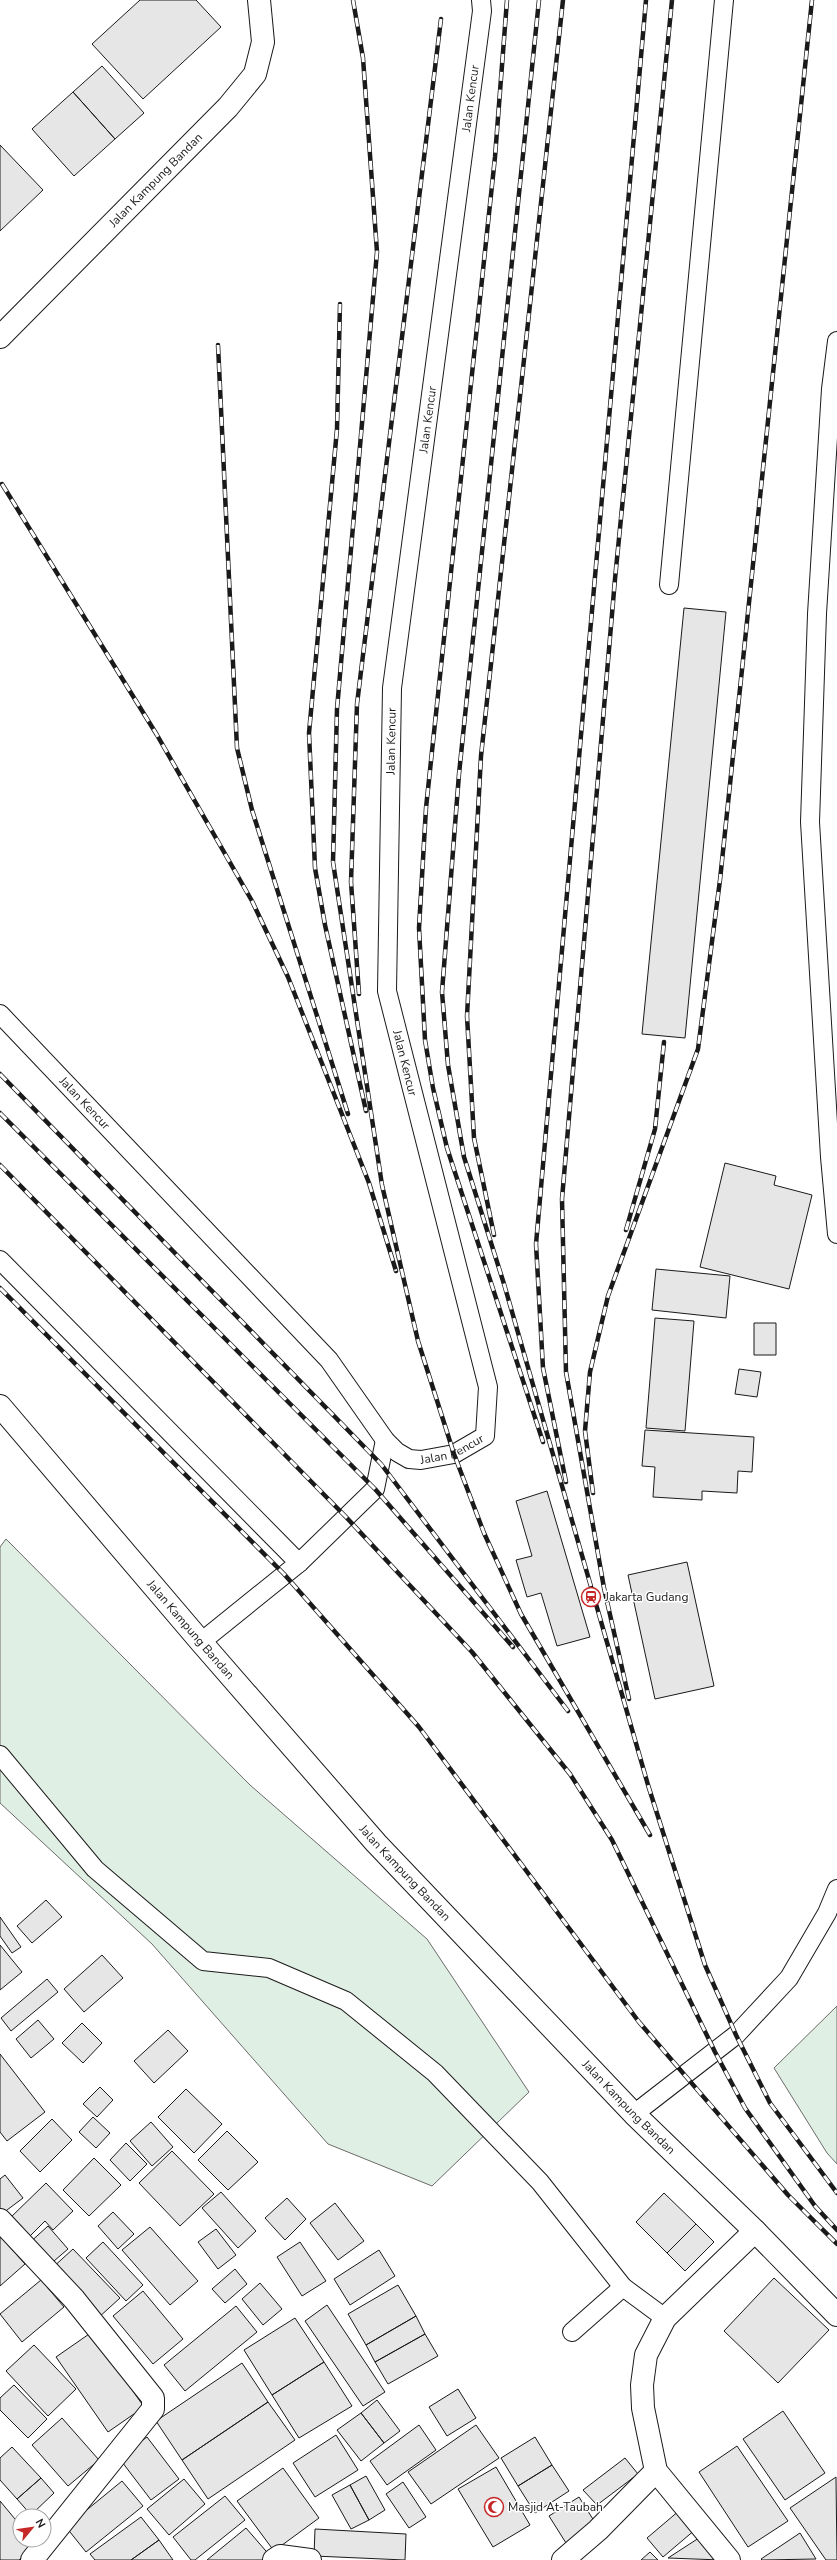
<svg xmlns="http://www.w3.org/2000/svg" width="837" height="2560" font-family="'Nunito Sans',sans-serif">
<rect width="100%" height="100%" fill="#fff"/>
<path fill="#e0efe3" stroke="#6a6a6a" d="M6,1539L250,1785L427,1939L529,2092L432,2186L328,2144L152,1944L0,1803V1547Z
M837,2006V2164L827,2153L774,2068Z"/>
<path fill="#e6e6e6" stroke="#1a1a1a" d="M140,0H196L221,27L143,99L92,44Z
M102,66L144,113L115,139L73,92Z
M73,92L115,139L74,176L32,129Z
M0,145L43,190L0,231Z
M684,608L726,612L685,1038L642,1034Z
M725,1163L776,1176L774,1185L812,1195L789,1289L700,1267Z
M656,1269L730,1276L726,1318L652,1310Z
M655,1318L694,1321L685,1431L646,1428Z
M754,1323H776V1355H754Z
M739,1369L761,1372L757,1397L735,1394Z
M645,1430L754,1437L752,1472L738,1471L737,1493L702,1491V1500L653,1497L655,1467L642,1466Z
M547,1491L590,1637L557,1646L541,1593L527,1597L516,1560L532,1556L516,1501Z
M687,1562L714,1686L655,1699L628,1575Z
M46,1900L62,1917L32,1943L17,1926Z
M0,1917L21,1947L12,1953L0,1936Z
M0,1945L22,1972L0,1990Z
M102,1955L123,1978L84,2012L64,1989Z
M47,1979L58,1992L11,2031L1,2018Z
M38,2020L54,2039L31,2058L16,2039Z
M82,2023L102,2043L83,2063L62,2043Z
M168,2030L188,2051L154,2083L134,2061Z
M0,2054L45,2112L7,2141L0,2132Z
M100,2087L113,2100L97,2117L83,2104Z
M186,2089L222,2124L194,2153L158,2117Z
M93,2117L110,2133L96,2148L79,2132Z
M52,2119L72,2140L40,2172L20,2151Z
M151,2122L173,2147L152,2166L130,2141Z
M227,2131L258,2162L228,2190L198,2160Z
M126,2143L147,2164L130,2181L110,2160Z
M172,2151L214,2194L180,2226L139,2183Z
M94,2158L121,2185L89,2216L63,2190Z
M5,2175L23,2198L3,2213L0,2209V2179Z
M46,2183L73,2211L53,2230L45,2221L27,2239L8,2220Z
M221,2192L256,2231L238,2248L202,2208Z
M664,2193L696,2224L667,2253L636,2222Z
M287,2198L306,2219L285,2240L265,2218Z
M335,2203L364,2241L338,2260L310,2223Z
M113,2212L134,2234L118,2249L98,2226Z
M696,2224L714,2242L685,2271L667,2253Z
M48,2226L68,2249L47,2267L27,2245Z
M150,2227L198,2281L170,2305L122,2250Z
M216,2229L236,2255L218,2269L198,2242Z
M0,2236L25,2264L0,2286Z
M103,2242L143,2285L126,2301L86,2258Z
M300,2242L326,2281L302,2296L277,2257Z
M73,2249L120,2298L98,2318L51,2269Z
M379,2250L395,2276L350,2305L334,2279Z
M235,2269L247,2284L225,2303L212,2289Z
M774,2278L829,2330L778,2383L724,2331Z
M41,2280L64,2307L22,2342L0,2314Z
M260,2283L282,2309L263,2325L242,2299Z
M398,2285L416,2316L366,2345L348,2314Z
M143,2291L183,2339L153,2364L113,2316Z
M327,2305L385,2392L363,2406L305,2321Z
M236,2306L257,2332L185,2391L164,2365Z
M416,2316L425,2334L375,2362L366,2345Z
M295,2318L324,2362L272,2395L244,2350Z
M92,2332L144,2407L108,2432L56,2357Z
M425,2334L438,2356L388,2384L375,2362Z
M34,2345L76,2389L48,2416L6,2371Z
M324,2362L352,2406L299,2438L272,2395Z
M242,2363L268,2402L182,2460L156,2421Z
M14,2385L47,2419L28,2438L0,2410V2398Z
M458,2389L476,2418L447,2436L429,2407Z
M377,2400L400,2431L384,2443L361,2413Z
M268,2402L295,2440L208,2499L182,2460Z
M783,2411L825,2473L785,2500L743,2439Z
M361,2413L384,2443L361,2461L337,2430Z
M62,2418L99,2460L68,2486L32,2445Z
M419,2425L436,2450L387,2485L370,2461Z
M476,2425L499,2458L431,2504L408,2472Z
M336,2435L358,2470L315,2497L293,2463Z
M147,2437L179,2479L151,2500L119,2458Z
M535,2437L552,2465L518,2486L501,2458Z
M737,2446L788,2521L748,2547L699,2472Z
M12,2447L41,2478L17,2499L0,2480V2458Z
M625,2458L638,2474L597,2505L583,2490Z
M552,2465L569,2491L535,2513L518,2486Z
M496,2467L530,2525L493,2547L458,2489Z
M283,2468L319,2518L274,2551L237,2501Z
M366,2476L385,2510L369,2520L350,2485Z
M836,2477L837,2560H826L790,2508Z
M41,2478L54,2493L31,2515L17,2499Z
M184,2479L205,2504L169,2535L147,2509Z
M122,2481L143,2506L86,2552L66,2527Z
M403,2482L426,2517L409,2528L386,2494Z
M350,2485L369,2520L351,2529L332,2495Z
M225,2496L245,2520L195,2560H191L173,2537Z
M579,2497L596,2524L566,2543L549,2516Z
M0,2501L20,2525V2540H32L37,2545L19,2560H0Z
M680,2510L696,2529L663,2557L647,2538Z
M141,2517L159,2540L131,2560H95L90,2554Z
M246,2528L272,2558L270,2560H207Z
M315,2529L406,2534L405,2560L314,2556Z
M800,2533L816,2559L762,2560L761,2559Z
M702,2536L721,2560L668,2558Z
M159,2540L173,2560H131Z
M650,2552L658,2560H641Z"/>
<g fill="none" stroke-linecap="round" stroke-linejoin="round">
<defs>
<g id="lane">
<path d="M837,341L831,389L817,614L810,822L830,1157L837,1234"/>
<path d="M669,585L724,0"/>
<path id="s1" d="M0,1014L329,1360L385,1440L397,1452L409,1459L421,1460L454,1454L485,1436L488,1387L387,991L392,688L482,11L481,0"/>
<path d="M0,1260L299,1563"/>
<path d="M201,1642L299,1563L375,1489L385,1440"/>
<path d="M0,1755L95,1869L203,1961L269,1968L346,2001L435,2073L540,2182L623,2287"/>
<path d="M634,2114L736,2035L789,1978L827,1913L837,1889"/>
<path d="M572,2332L623,2287L665,2318"/>
</g>
<path id="street" d="M0,2220L74,2299L153,2398V2409L32,2560
M274,2560L280,2556L310,2560
M563,2560L598,2530L656,2471
M729,2560L656,2471L643,2408L642,2385L646,2355L665,2318L755,2231"/>
<g id="secondary">
<path id="s2" d="M0,337L228,107L255,74L263,42L259,0"/>
<path id="s3" d="M0,1406L201,1642L376,1843L634,2114L755,2231L837,2315"/>
</g>
</defs>
<use href="#lane" stroke="#1a1a1a" stroke-width="20"/>
<use href="#street" stroke="#1a1a1a" stroke-width="24"/>
<use href="#secondary" stroke="#1a1a1a" stroke-width="24"/>
<use href="#lane" stroke="#fff" stroke-width="18"/>
<use href="#street" stroke="#fff" stroke-width="22"/>
<use href="#secondary" stroke="#fff" stroke-width="22"/>
<defs>
<path id="rail" d="M353,0L363,58L377,252L337,709L333,862L382,1185L418,1341L454,1454L484,1533L521,1614L650,1835
M507,0L495,157L426,808L419,928L425,1040L433,1088L447,1148L543,1442
M539,0L459,774L442,992L448,1065L464,1157L504,1284L648,1785L705,1965L736,2035L770,2103L837,2193
M340,304L337,429L309,733L315,868L325,925L366,1111
M218,345L237,748L252,810L348,1114
M2,484L157,735L252,901L288,977L369,1183L396,1271
M359,994L351,882L357,704L441,19
M0,1074L381,1464L568,1711
M0,1113L375,1489L513,1647
M0,1165L346,1517L472,1652L570,1774L612,1840L715,2052L745,2108L815,2206L837,2230
M626,1230L655,1129L664,1042
M494,1235L474,1138L467,1016L481,756L563,0
M0,1288L284,1574L419,1727L639,2022L788,2195L837,2244
M566,1482L543,1368L536,1244L646,0
M593,1493L585,1431L590,1372L608,1296L698,1049L720,880L812,0
M629,1699L604,1588L566,1372L562,1199L615,579L672,0"/>
</defs>
<use href="#rail" stroke="#1a1a1a" stroke-width="4.5"/>
<use href="#rail" stroke="#fff" stroke-width="3" stroke-dasharray="9" stroke-linecap="butt"/>
</g>
<defs>
<symbol id="station-ring" viewBox="-11 -11 22 22"><circle r="9.5" fill="#fff" stroke="#c62828" stroke-width="1.5"/><path d="M-3-6H3Q5-6 5-4V2Q5 4 3 4L4.5 6H3L1.5 4h-3L-3 6H-4.5L-3 4Q-5 4-5 2V-4Q-5-6-3-6ZM-3.5-4v3h7v-3ZM-3.5 1v1.5H-2V1ZM2 1v1.5H3.5V1Z" fill="#c62828"/></symbol>
<symbol id="mosque-ring" viewBox="-11 -11 22 22"><circle r="9.5" fill="#fff" stroke="#c62828" stroke-width="1.5"/><path d="M3.5-4.9A6 6 0 1 0 3.5 4.9A5 5 0 1 1 3.5-4.9Z" fill="#c62828"/></symbol>
</defs>
<g fill-rule="evenodd">
<use href="#station-ring" x="580" y="1586" width="22" height="22"/>
<use href="#mosque-ring" x="483" y="2496" width="22" height="22"/>
</g>
<g text-anchor="middle" dominant-baseline="central" stroke-width="3" stroke-linejoin="round" paint-order="stroke">
<g font-size="12" fill="#1a1a1a" stroke="#fff">
<text stroke="none"><textPath href="#s1" startOffset="2043">Jalan Kencur</textPath></text>
<text stroke="none"><textPath href="#s2" startOffset="221">Jalan Kampung Bandan</textPath></text>
<text stroke="none"><textPath href="#s1" startOffset="1719">Jalan Kencur</textPath></text>
<text stroke="none"><textPath href="#s1" startOffset="1395">Jalan Kencur</textPath></text>
<text transform="translate(405 1063) rotate(76)">Jalan Kencur</text>
<text stroke="none"><textPath href="#s1" startOffset="123">Jalan Kencur</textPath></text>
<text stroke="none"><textPath href="#s1" startOffset="651">Jalan Kencur</textPath></text>
<text stroke="none"><textPath href="#s3" startOffset="294">Jalan Kampung Bandan</textPath></text>
<text stroke="none"><textPath href="#s3" startOffset="618">Jalan Kampung Bandan</textPath></text>
<text stroke="none"><textPath href="#s3" startOffset="942">Jalan Kampung Bandan</textPath></text>
</g>
<g font-size="12" fill="#1a1a1a" stroke="#fff" text-anchor="start">
<text x="605" y="1597">Jakarta Gudang</text>
<text x="508" y="2507">Masjid At-Taubah</text>
</g>
</g>
<g transform="translate(32 2528) rotate(61)"><circle r="19" fill="#ffffff" stroke="#a3a3a3"/>
<path d="M0-3L7 15L0 10L-7 15Z" fill="#c62828"/>
<text y="-6" font-size="11" font-weight="bold" text-anchor="middle" fill="#1a1a1a">N</text>
</g>
</svg>
